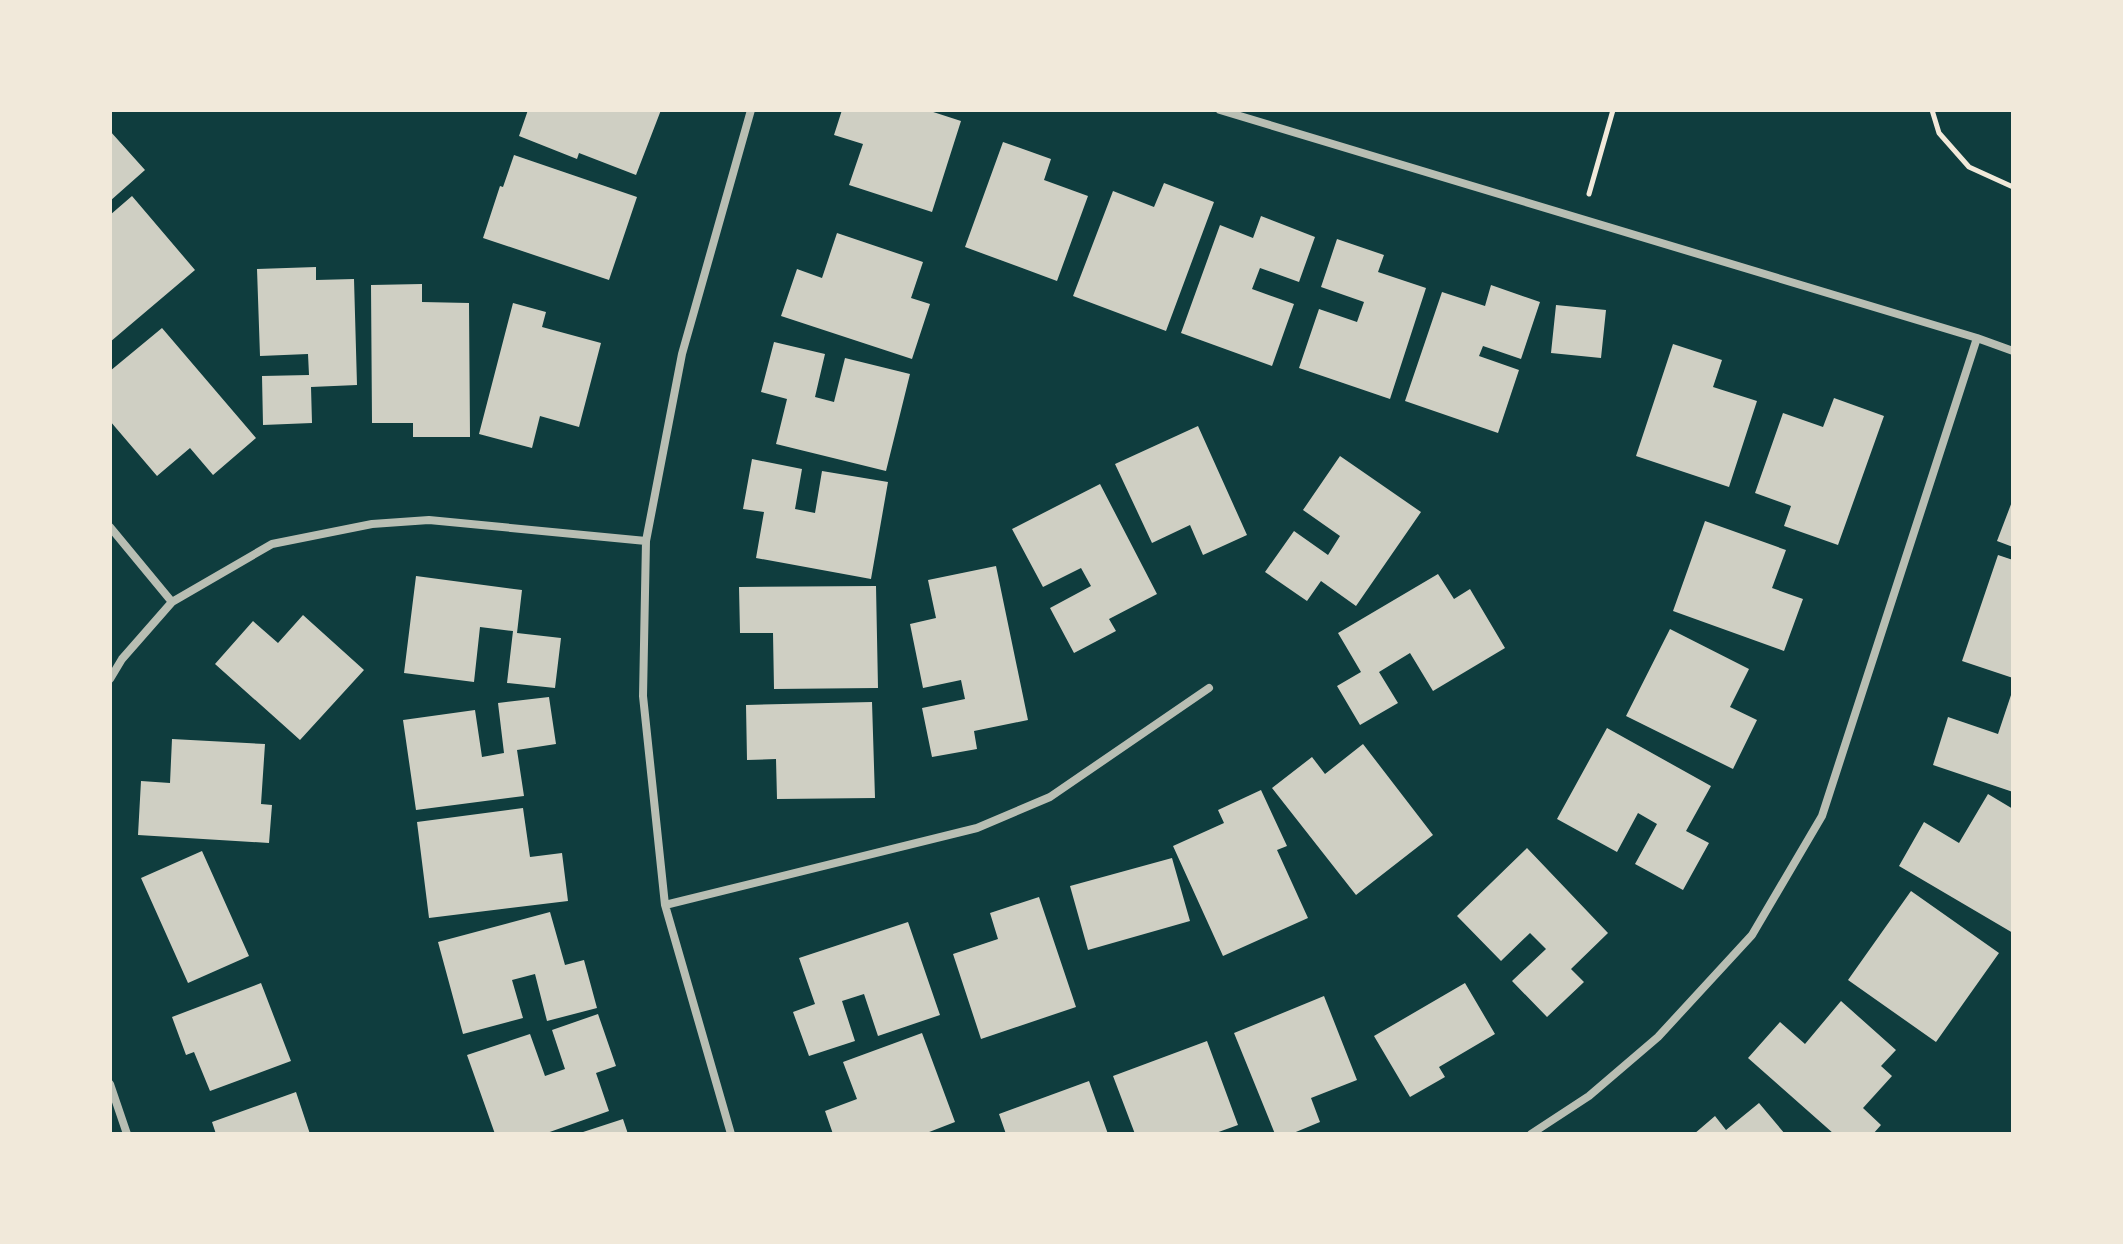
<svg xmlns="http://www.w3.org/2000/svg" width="2123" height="1244" font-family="Montserrat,sans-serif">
<rect width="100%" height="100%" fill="#0f3d3e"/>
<path fill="#cfcfc3" d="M528,110H661L636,175L579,153L577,159L519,136Z
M842,110H927L961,121L932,212L849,185L863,144L834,135Z
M110,131L145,170L110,201Z
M1003,142L1051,159L1044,180L1088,196L1057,281L965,247Z
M514,155L637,197L609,280L483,238L500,186L503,187Z
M1164,183L1214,202L1166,331L1073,296L1113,191L1154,207Z
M132,196L195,270L110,342V215Z
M1261,216L1315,237L1299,282L1260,268L1252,289L1294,304L1272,366L1181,333L1220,225L1253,238Z
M837,233L923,262L911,298L930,304L912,359L781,316L797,269L822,278Z
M1337,239L1384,255L1378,272L1426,288L1390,399L1299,368L1319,309L1357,322L1364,302L1321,287Z
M316,267V280L354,279L357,385L311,387L312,423L263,425L262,376L309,375L308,354L260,356L257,269Z
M422,284V302L469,303L470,437H413V423H372L371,285Z
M1491,285L1540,302L1521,359L1483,346L1479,356L1519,370L1498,433L1405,401L1442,292L1485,306Z
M513,303L546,312L542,327L601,343L579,427L540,416L532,448L479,434Z
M1556,305L1606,310L1601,358L1551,353Z
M162,328L256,438L213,475L190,448L157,476L110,421V371Z
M774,342L825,354L815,397L834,402L845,358L910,374L886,471L776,444L787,399L761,392Z
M1673,344L1722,360L1713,387L1757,401L1729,487L1636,456Z
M1834,398L1884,416L1838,545L1784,526L1791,506L1755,493L1783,413L1823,427Z
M1198,426L1247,535L1203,555L1190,525L1152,543L1115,464Z
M1340,456L1421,512L1356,606L1321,581L1307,601L1265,572L1294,531L1328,555L1340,536L1303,510Z
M752,459L802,469L795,509L815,513L822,471L888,482L871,579L756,558L764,512L743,509Z
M1100,484L1157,594L1109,619L1116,631L1074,653L1050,608L1091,586L1081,568L1043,587L1012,529Z
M2013,499V547L1997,541Z
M1705,521L1786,550L1772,588L1803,599L1784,651L1673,611Z
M1998,555L2013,560V678L1962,661Z
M996,566L1028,720L974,731L977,749L932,757L922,708L965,699L961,680L923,688L910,624L936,618L928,580Z
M1438,574L1454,599L1470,589L1505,648L1433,691L1410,653L1379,672L1398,703L1360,725L1337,686L1361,672L1338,633Z
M416,576L522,590L517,633L561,638L555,688L507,683L513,631L480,627L474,682L404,673Z
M876,586L878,688L774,689L773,633H740L739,587Z
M303,615L364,670L300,740L215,664L253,621L278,643Z
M1670,629L1749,669L1730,707L1757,720L1733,769L1626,716Z
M2012,692L2013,792L1933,765L1948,717L1998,734Z
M549,697L556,744L517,750L524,796L416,810L403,720L475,710L482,757L504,753L498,703Z
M872,702L875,798L777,799L776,759L747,760L746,705Z
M1607,728L1711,786L1686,831L1709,843L1683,890L1635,864L1657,824L1638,813L1617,852L1557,819Z
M172,739L265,744L261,804L272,805L269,843L138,835L141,781L170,783Z
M1363,744L1433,835L1356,895L1272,788L1312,757L1325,774Z
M1261,790L1287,846L1277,850L1308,918L1223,956L1173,846L1224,823L1218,810Z
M1988,794L2013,809V933L1899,866L1924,822L1959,843Z
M523,808L530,857L562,853L568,901L429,918L417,822Z
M1527,848L1608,933L1571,969L1584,982L1547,1017L1512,981L1546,949L1530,933L1501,961L1457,916Z
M202,851L249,956L188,983L141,878Z
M1172,858L1190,921L1088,950L1070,886Z
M1911,891L1999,953L1936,1042L1848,980Z
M1039,897L1076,1007L981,1039L953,954L998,939L990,913Z
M550,912L565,965L584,960L597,1008L547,1021L535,974L512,980L523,1018L463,1034L438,942Z
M908,922L940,1015L878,1036L864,994L842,1001L855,1041L809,1056L793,1012L815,1004L799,958Z
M261,983L291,1061L210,1091L194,1052L186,1055L172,1017Z
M1465,983L1495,1034L1439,1067L1445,1077L1410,1097L1374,1036Z
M1324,996L1357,1080L1311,1098L1320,1122L1291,1134H1275L1234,1033Z
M1841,1001L1896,1050L1881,1066L1892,1076L1863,1108L1881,1125L1873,1134H1834L1748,1058L1780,1022L1805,1044Z
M598,1014L616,1066L596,1073L609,1111L544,1134H495L467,1055L530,1034L545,1076L565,1069L552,1030Z
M922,1033L955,1122L924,1134H833L825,1111L857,1099L843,1062Z
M1207,1041L1238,1125L1213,1134H1135L1113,1076Z
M1089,1081L1108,1134H1006L999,1114Z
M296,1092L310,1134H216L212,1122Z
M1759,1103L1785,1134H1694L1715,1116L1726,1130Z
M623,1119L628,1134H581L580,1133Z"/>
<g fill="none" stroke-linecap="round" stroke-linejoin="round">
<path stroke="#f1e9da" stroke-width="5" d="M1932,110L1939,133L1969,167L2013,187
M1589,194L1613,110"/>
<path stroke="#b8beb3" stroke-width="8" d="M1220,110L1977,338L2013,351
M110,527L172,602
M110,679L122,659L172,602L272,544L372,524L429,520L646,541
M665,905L977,828L1050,797L1209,688
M110,1084L127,1134
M731,1134L665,905L643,696L646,541L682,354L751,110
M1531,1134L1589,1096L1658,1037L1752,935L1822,816L1977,338"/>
</g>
<rect width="2123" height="1244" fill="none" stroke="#f1e9da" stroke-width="224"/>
</svg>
